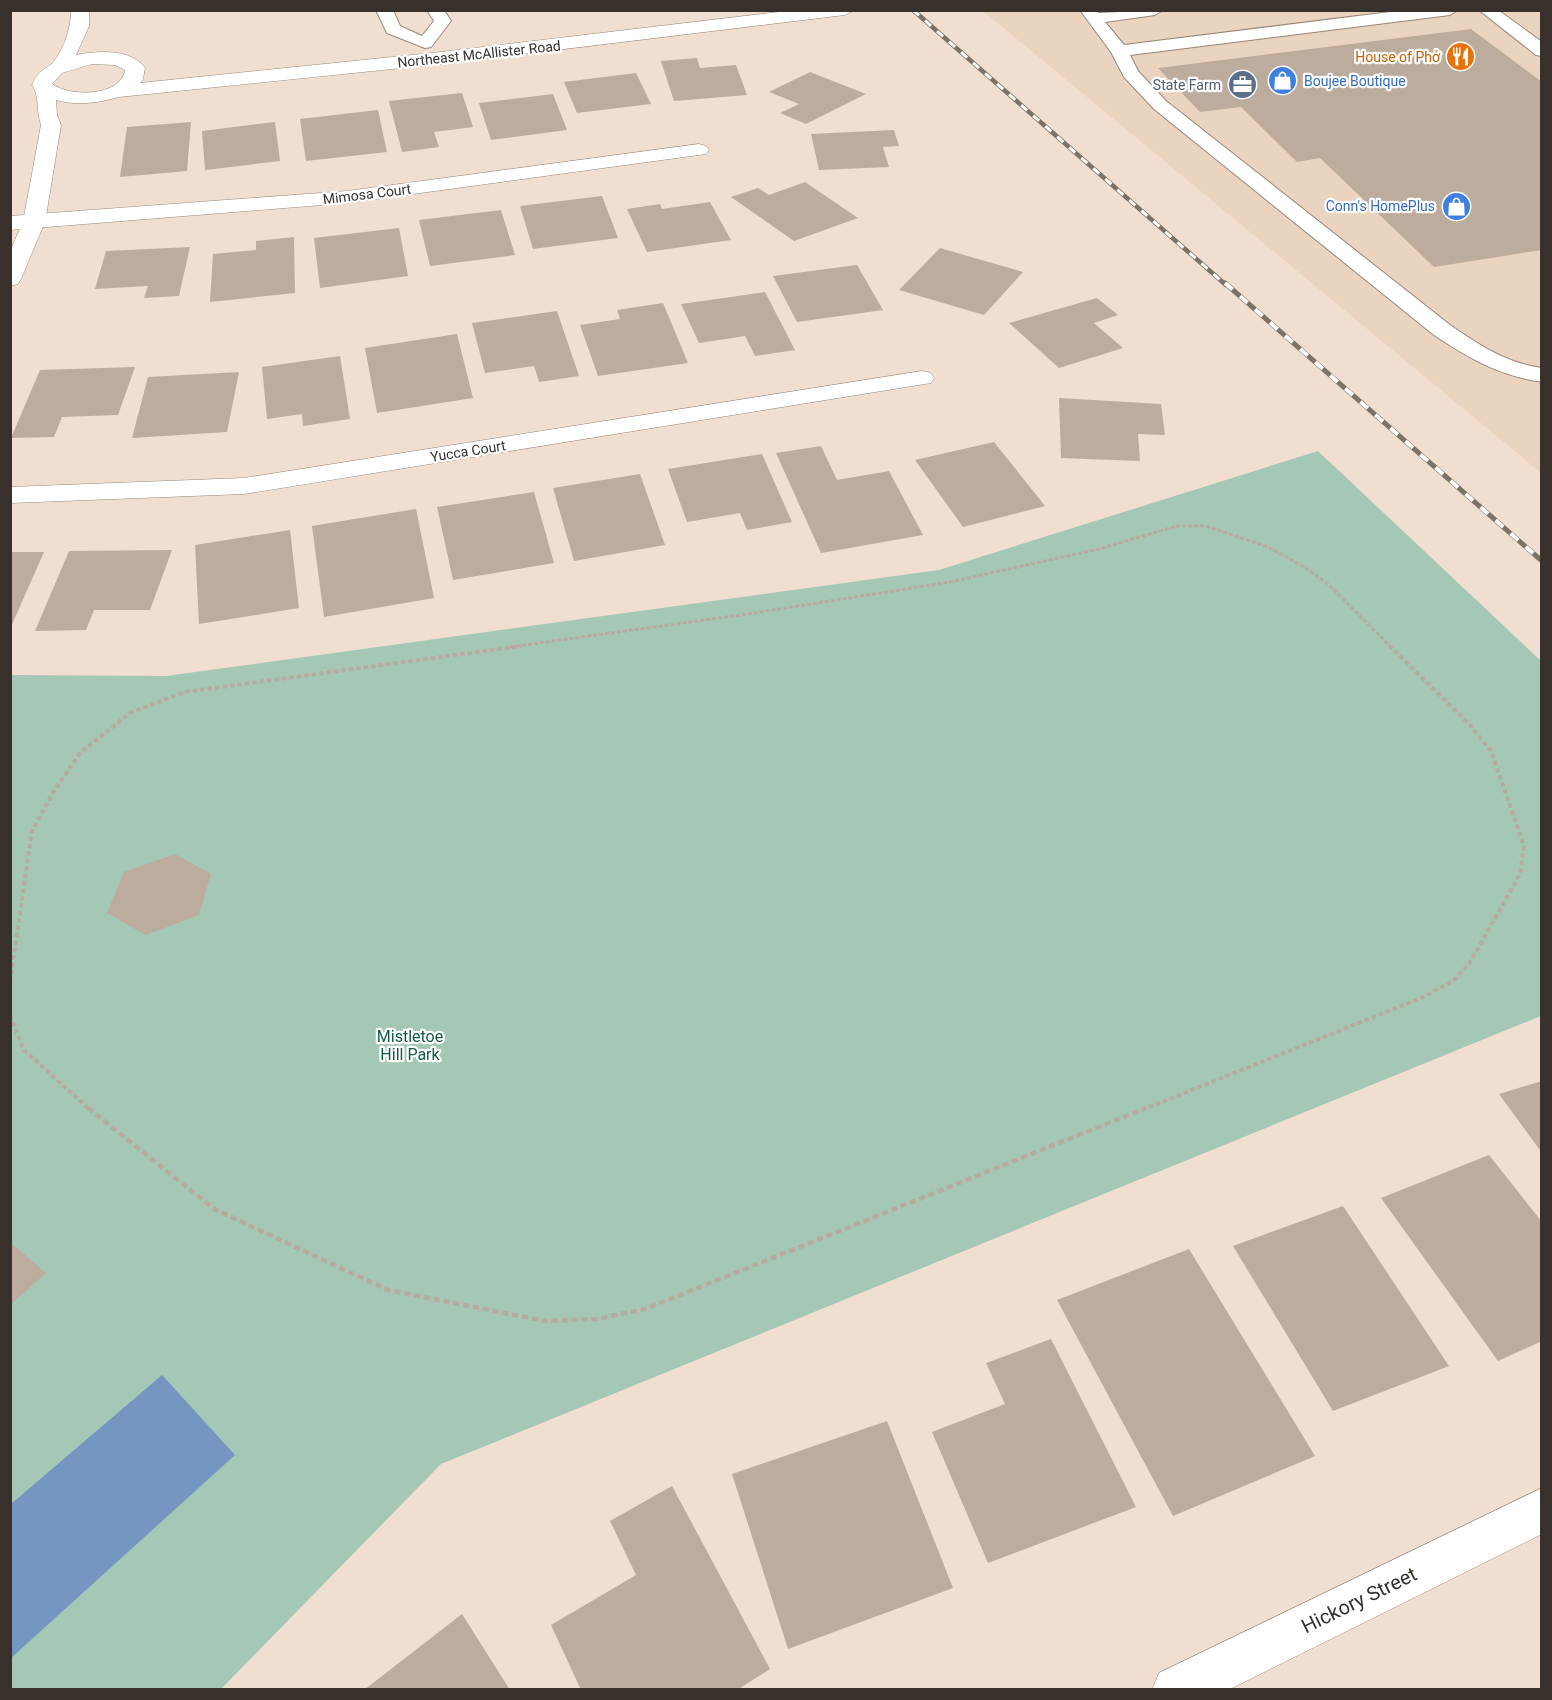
<svg xmlns="http://www.w3.org/2000/svg" width="1552" height="1700" font-family="Roboto,sans-serif">
<rect width="100%" height="100%" fill="#f0dfd0"/>
<path fill="#ead4bf" d="M983,11H1541V473Z"/>
<path fill="#a5c7b6" d="M1318,451L1541,661V1016L441,1464L221,1689L11,1690V675L166,676L939,570Z"/>
<path fill="#7596c0" d="M162,1375L235,1455L11,1658V1504Z"/>
<path fill="#bcac9e" d="M1471,29L1542,82V250L1434,267L1320,158L1297,162L1241,107L1200,112L1158,68Z
M697,58L700,68L736,65L747,95L674,101L661,61Z
M810,72L866,94L806,124L780,113L799,104L769,92Z
M636,73L651,104L577,113L564,82Z
M462,93L473,127L434,132L439,147L402,152L389,101Z
M553,94L567,130L491,140L479,103Z
M378,110L387,152L306,161L300,119Z
M191,122L187,171L120,177L127,127Z
M275,122L280,161L205,170L202,131Z
M894,130L899,146L883,147L889,167L819,170L811,134Z
M805,182L858,218L794,241L731,197L758,188L769,195Z
M602,196L618,238L533,249L520,206Z
M710,202L731,240L647,252L627,209L660,204L662,209Z
M501,210L515,255L430,266L419,220Z
M399,228L408,276L320,288L314,238Z
M294,237L295,293L210,302L213,254L256,250V241Z
M190,247L179,296L144,298L148,286L95,289L106,251Z
M940,248L1023,272L984,315L899,290Z
M857,265L883,310L797,322L773,276Z
M765,292L795,350L755,356L745,336L699,343L681,304Z
M1097,298L1118,315L1094,323L1123,348L1059,368L1009,323Z
M663,303L688,363L598,376L580,325L620,319L617,310Z
M557,311L579,376L539,382L534,366L485,373L472,323Z
M457,334L473,398L377,413L365,348Z
M340,356L350,419L303,426L302,414L267,419L262,367Z
M135,367L118,415L62,417L54,437L11,438L40,370Z
M239,372L227,432L132,438L148,377Z
M1059,398L1161,404L1165,435L1138,434L1140,461L1061,458Z
M994,442L1045,506L963,527L915,460Z
M821,446L837,480L889,471L923,535L821,553L776,453Z
M762,454L792,522L747,530L740,513L687,522L668,469Z
M640,474L665,545L574,561L553,488Z
M534,492L554,563L453,580L437,507Z
M416,509L434,598L324,617L312,526Z
M290,530L299,608L199,624L195,545Z
M172,550L150,610H94L86,630L35,631L69,551Z
M10,552H44L10,629Z
M175,854L211,874L199,915L146,935L107,913L124,872Z
M1542,1081V1153L1499,1094Z
M1489,1155L1542,1222V1341L1498,1361L1381,1198Z
M1343,1206L1449,1366L1333,1411L1233,1246Z
M10,1242L46,1273L10,1305Z
M1189,1249L1315,1456L1173,1516L1057,1300Z
M1051,1339L1136,1507L988,1563L932,1432L1005,1404L986,1363Z
M887,1421L953,1588L788,1649L732,1474Z
M672,1486L770,1669L737,1690H581L551,1625L636,1575L610,1521Z
M462,1614L510,1690H364Z"/>
<g fill="none" stroke-linecap="round" stroke-linejoin="round">
<defs>
<path id="lane" d="M376,10H393L400,26L422,36L434,21L427,10H444L451,21L431,47L425,48L387,33Z
M1080,10H1097L1098,13L1163,10L1155,15L1105,22L1124,45L1406,10H1458L1450,15L1130,55L1138,71L1166,101L1450,325C1479,345 1506,363 1542,368V382C1500,376 1468,358 1434,335L1154,109L1124,77L1111,52Z
M1479,10H1498L1542,42V56L1536,55Z"/>
<path id="street" d="M699,144L706,146L709,150L706,154L347,203L10,230V216L347,191Z
M922,371L931,373L934,378L931,383L244,494L10,503V487L244,478Z
M1542,1488V1534L1228,1690H1152L1159,1673Z"/>
<path id="secondary" d="M71,10H89V26L76,55C96,51 131,48 145,68L143,79L140,83L441,52L795,10H854L845,15L441,64L119,97C98,103 78,106 56,100L57,115L61,125L45,222L21,279L18,284L10,286V251L23,222L41,125C36,112 40,96 32,85C39,68 46,71 54,61C65,48 71,26 71,10ZM92,64L115,65L125,70C121,97 70,97 52,84L62,73Z"/>
</defs>
<use href="#lane" stroke="#968779" stroke-width="2"/>
<use href="#street" stroke="#968779" stroke-width="1"/>
<use href="#secondary" stroke="#968779" stroke-width="1"/>
<path stroke="#b8aa9d" stroke-width="3" stroke-dasharray="4 2" stroke-linecap="butt" d="M510,647L741,615L950,582L1099,549L1177,526H1206L1268,547L1303,566L1328,584L1391,647"/>
<path stroke="#b8aa9d" stroke-width="4" stroke-dasharray="4.5 3" stroke-linecap="butt" d="M10,982L32,831L54,791L80,753L130,713L185,692L521,646
M10,1015L24,1050L90,1110
M1142,1110L1421,998L1453,981L1469,964L1520,874L1524,846L1491,751L1470,725L1390,646"/>
<path stroke="#b8aa9d" stroke-width="4.5" stroke-dasharray="6 4" stroke-linecap="butt" d="M88,1108L214,1209L388,1290L545,1321L597,1319L645,1309L1146,1108"/>
<use href="#lane" fill="#fff" fill-rule="evenodd"/>
<use href="#street" fill="#fff" fill-rule="evenodd"/>
<use href="#secondary" fill="#fff" fill-rule="evenodd"/>
<defs>
<path id="rail-far1" d="M913,10L1226,285"/>
<path id="rail" d="M1225,283L1542,561"/>
</defs>
<use href="#rail-far1" stroke="#7c7268" stroke-width="4.5"/>
<use href="#rail" stroke="#7c7268" stroke-width="5"/>
<use href="#rail-far1" stroke="#fff" stroke-width="3" stroke-dasharray="8" stroke-linecap="butt"/>
<use href="#rail" stroke="#fff" stroke-width="4" stroke-dasharray="10" stroke-linecap="butt"/>
</g>
<defs>
<symbol id="restaurant-disc" viewBox="-11 -11 22 22"><circle r="9.5" fill="#e8710a" stroke="#fff"/><path d="M-5-6h1v4h1v-4h1v4h1v-4h1v5L-1.5 .5V6h-2V.5L-5-1ZM5-6V6H3V1.5H1.5Q1.5-4 5-6Z" fill="#fff"/></symbol>
<symbol id="shop-disc" viewBox="-11 -11 22 22"><circle r="9.5" fill="#3f7fe0" stroke="#fff"/><path d="M-5-2.5h2.3a2.7 3.5 0 0 1 5.4 0H5L5.5 6h-11ZM-1.5-2.5h3a1.5 2.3 0 0 0-3 0Z" fill="#fff"/></symbol>
<symbol id="office-disc" viewBox="-11 -11 22 22"><circle r="9.5" fill="#5c6f8a" stroke="#fff"/><path d="M-6-3h4V-5.5h4V-3h4V5H-6ZM-1-4.5V-3h2v-1.5ZM-6 0V1H6V0Z" fill="#fff"/></symbol>
</defs>
<g fill-rule="evenodd">
<use href="#restaurant-disc" x="1444" y="40" width="33" height="33"/>
<use href="#shop-disc" x="1266" y="64" width="33" height="33"/>
<use href="#office-disc" x="1226" y="68" width="33" height="33"/>
<use href="#shop-disc" x="1440" y="190" width="33" height="33"/>
</g>
<g text-anchor="middle" dominant-baseline="central" stroke-width="4.5" stroke-linejoin="round" paint-order="stroke">
<g font-size="14" fill="#38312b" stroke="#fff">
<text transform="translate(479 54) rotate(-6)">Northeast McAllister Road</text>
<text transform="translate(367 194) rotate(-7)">Mimosa Court</text>
<text transform="translate(468 451) rotate(-9)">Yucca Court</text>
</g>
<g font-size="14" fill="#c56008" stroke="#fff" text-anchor="end">
<text x="1440" y="57">House of Phở</text>
</g>
<g font-size="14" fill="#366cbe" stroke="#fff" text-anchor="start">
<text x="1304" y="81">Boujee Boutique</text>
<text x="1435" y="206" text-anchor="end">Conn's HomePlus</text>
</g>
<g font-size="14" fill="#4e5e75" stroke="#fff" text-anchor="end">
<text x="1221" y="85">State Farm</text>
</g>
<g font-size="16" fill="#125b41" stroke="#fff">
<text x="410" y="1036">Mistletoe<tspan x="410" dy="18">Hill Park</tspan></text>
</g>
<g font-size="20" fill="#38312b" stroke="#fff">
<text transform="translate(1359 1600) rotate(-26)">Hickory Street</text>
</g>
</g>
<rect width="1552" height="1700" fill="none" stroke="#38312b" stroke-width="24"/>
</svg>
